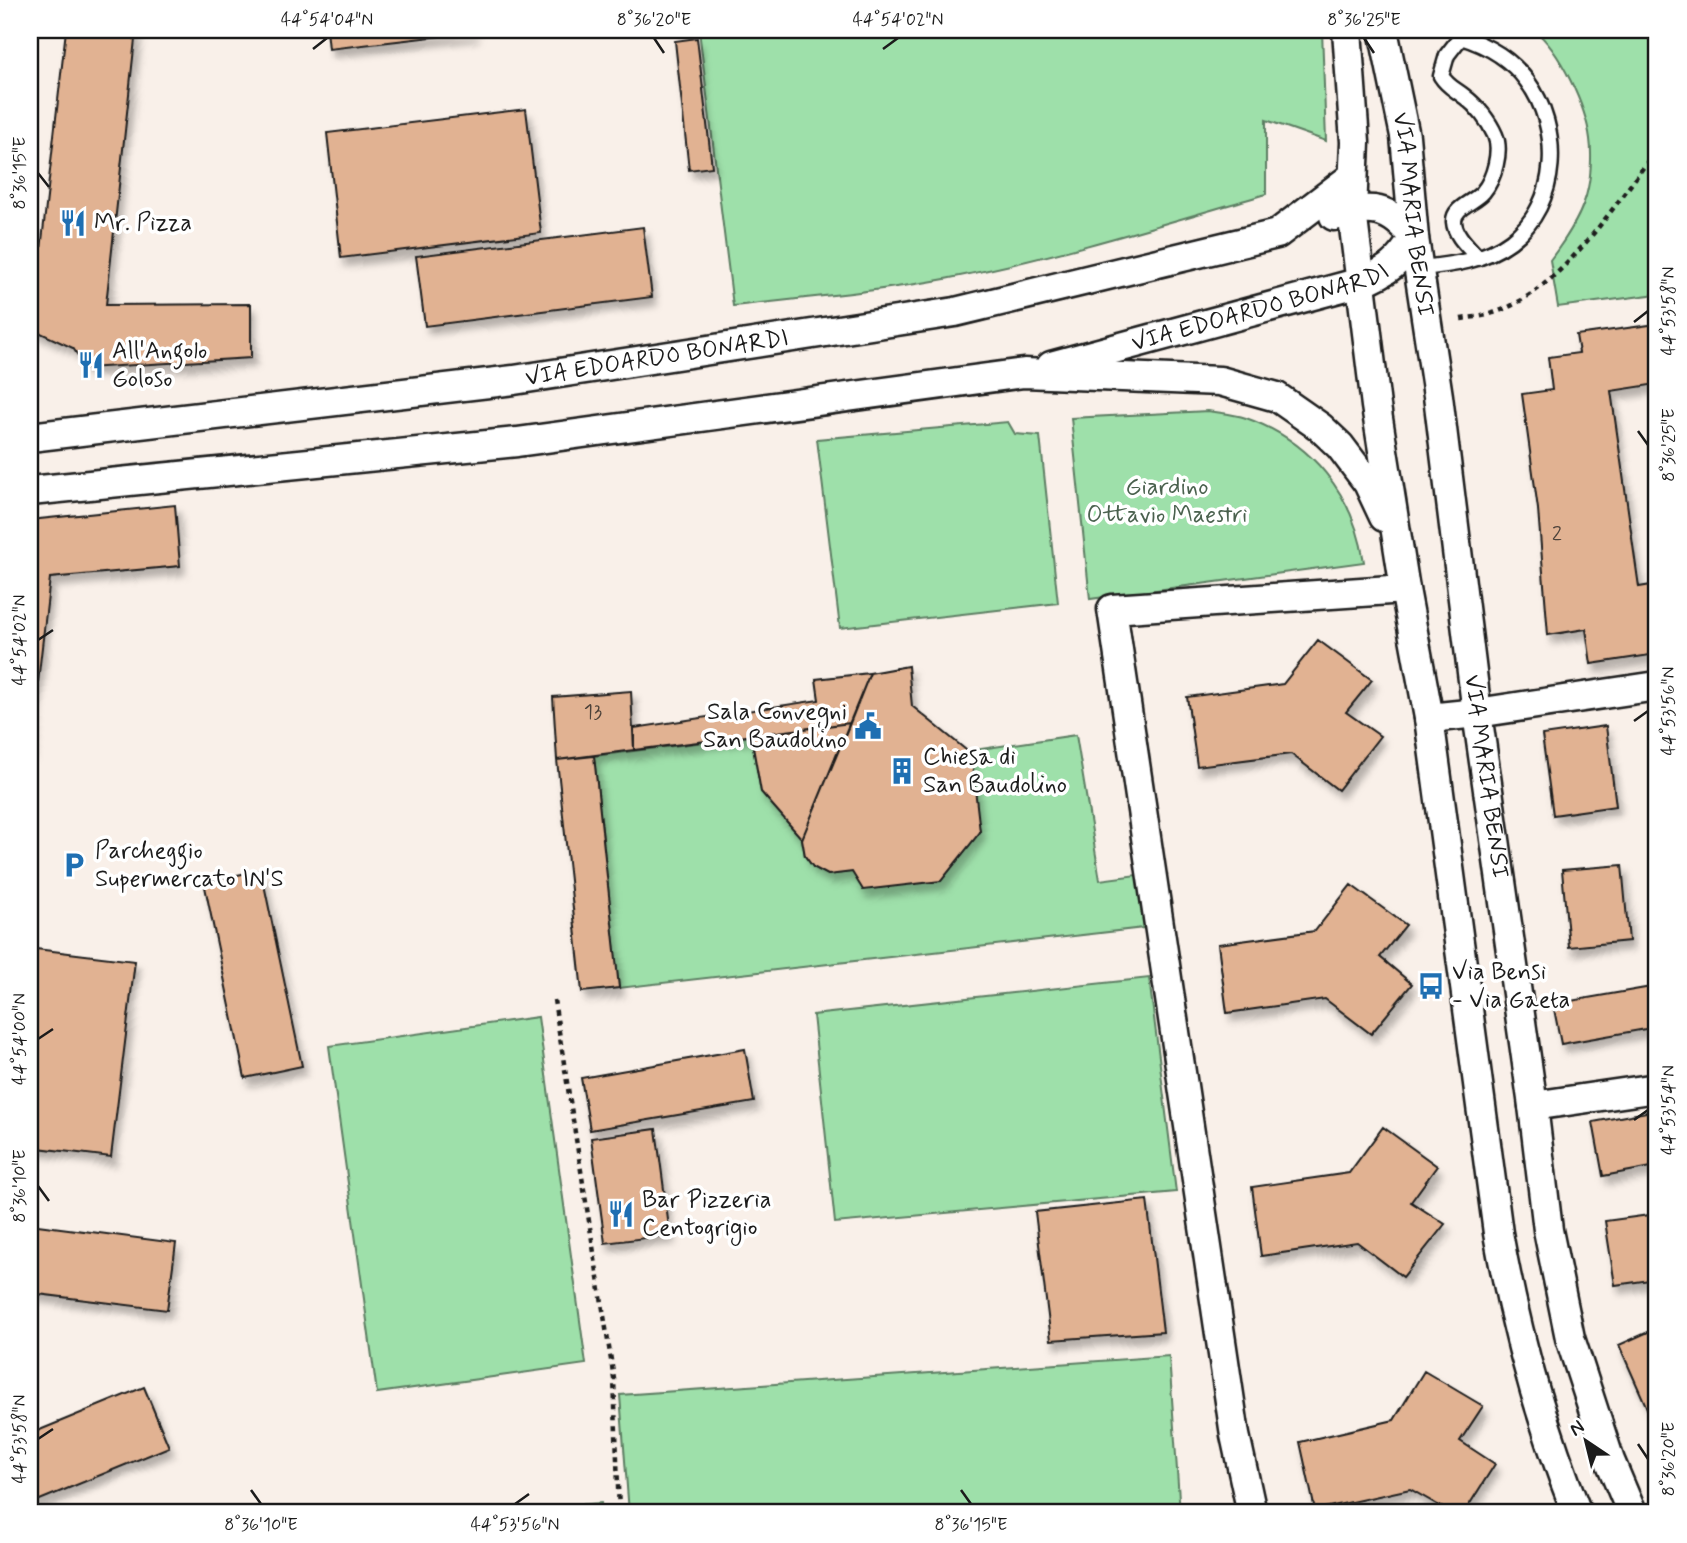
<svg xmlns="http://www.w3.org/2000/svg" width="1687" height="1543" font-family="Mynerve,sans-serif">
<defs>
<filter id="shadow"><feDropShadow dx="4.5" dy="8" stdDeviation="3.5" flood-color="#0004"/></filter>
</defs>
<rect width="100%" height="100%" fill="#f9f0e9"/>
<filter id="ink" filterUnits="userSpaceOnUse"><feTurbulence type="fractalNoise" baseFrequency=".0143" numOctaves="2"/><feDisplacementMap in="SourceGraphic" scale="14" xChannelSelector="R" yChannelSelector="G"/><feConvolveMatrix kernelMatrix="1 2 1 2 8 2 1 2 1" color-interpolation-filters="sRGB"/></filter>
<g filter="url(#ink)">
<path fill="#9ee0aa" stroke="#5d7e63" stroke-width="2" d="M699,30H1322L1326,141L1266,120V194C1160,225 1054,258 945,279C875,292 804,298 733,306Z
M1534,30H1657V294L1558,307L1550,260C1566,239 1583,214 1588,188C1591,174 1592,153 1590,139C1586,107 1560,50 1534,30Z
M1208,411C1220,413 1234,414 1246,418C1311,441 1354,494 1364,562L1090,599L1071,418Z
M1008,422L1015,434L1040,436L1058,603L840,628L817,439Z
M1076,735L1100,880L1144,874L1152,927L619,988L594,756L751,736L761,792L802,839L805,856L813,867L828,875L852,872L941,881L980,832L967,751Z
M1149,978L1176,1192L835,1223L813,1015Z
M538,1017L586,1364L377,1393L329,1046Z
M1169,1356L1180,1513H629L620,1395Z
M601,1503L602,1513H479Z"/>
<path fill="#e1b292" stroke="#1c1c1c" stroke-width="2" filter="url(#shadow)" d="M66,30H136L106,305L251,304V358L86,368L73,348L32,329Z
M327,30H474V32L329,49Z
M697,38L712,167L689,170L675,41Z
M526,109L541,233L341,258L327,133Z
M643,227L652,297L425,326L416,256Z
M1657,324V384L1611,391L1639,587L1657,584V654L1591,664L1586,629L1548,635L1538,509L1522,394L1552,390L1548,357L1579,353L1576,335Z
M175,505L180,566L50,578L30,751V520Z
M1318,640L1372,680L1346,712L1380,736L1338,790L1291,754L1197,766L1187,697L1283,684Z
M908,666L912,706L971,754L980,832L941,881L863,890L852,872L828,875L813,867L805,856L802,839L870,673Z
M870,673L850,723L634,750V728L819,700L816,679Z
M631,691L634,750L557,760L553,697Z
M850,723L802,839L761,792L751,736Z
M1606,726L1616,806L1553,815L1542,735Z
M594,756L619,988L582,992L557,760Z
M1622,865L1629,941L1569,947L1562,870Z
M261,870L302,1066L245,1078L204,882Z
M1351,885L1406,925L1380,957L1412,984L1371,1034L1325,999L1227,1013L1218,944L1315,931Z
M36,949L135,961L111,1157L30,1147V999Z
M1657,986V1027L1561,1044L1553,1004Z
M745,1049L754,1102L590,1130L581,1078Z
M1657,1110V1166L1603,1176L1593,1122Z
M1383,1127L1437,1166L1411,1202L1445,1224L1403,1277L1357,1242L1261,1256L1252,1187L1349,1173Z
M656,1129L670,1235L605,1243L591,1138Z
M1147,1200L1163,1332L1051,1340L1035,1212Z
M1657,1214V1279L1615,1285L1605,1221Z
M30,1224L176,1243L167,1310L30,1293Z
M1657,1328V1422L1654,1424L1619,1345Z
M1424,1371L1483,1406L1460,1441L1495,1464L1464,1513H1452L1410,1489L1315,1510L1300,1442L1394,1420Z
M144,1387L169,1447L30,1504V1434Z"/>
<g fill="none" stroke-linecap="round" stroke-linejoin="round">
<defs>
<path id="lane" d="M1461,37L1447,55L1441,76C1448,87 1455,89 1465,97C1477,106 1489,121 1495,135C1502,151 1494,179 1483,192C1475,202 1453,207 1454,222C1455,236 1470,248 1478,258
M1420,268C1452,265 1484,261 1511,241C1560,204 1562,128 1527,81C1511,59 1487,45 1461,37L1460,30"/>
<g id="street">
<path d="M1347,30L1355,142L1352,211L1376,406L1405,589L1429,718L1498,1233C1515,1328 1541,1423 1577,1513"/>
<path id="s1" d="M1383,30L1405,136L1414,238L1438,396L1477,713L1533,1106L1548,1230L1570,1338L1610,1461L1632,1513"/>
<path id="s2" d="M1051,366L1361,282C1387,272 1399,263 1414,238C1390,206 1370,205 1334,216"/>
<path id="s3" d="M30,437L514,380L955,312L1277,234L1352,177"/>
<path d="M30,491L517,442L1024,373L1220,381L1277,397L1320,427L1340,446L1368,483L1384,517"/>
<path d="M1429,718L1477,713L1657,686"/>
<path d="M1533,1106L1657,1088"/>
<path d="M1252,1513L1235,1435L1112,609L1405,589"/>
</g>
</defs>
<use href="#lane" stroke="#1c1c1c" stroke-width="19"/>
<use href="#street" stroke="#1c1c1c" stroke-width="33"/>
<path stroke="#1c1c1c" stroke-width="4.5" stroke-dasharray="5 5" stroke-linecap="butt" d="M1461,319C1471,317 1483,317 1493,313C1561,292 1615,204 1657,149
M554,1000L614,1379L619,1513"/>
<use href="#lane" stroke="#fff" stroke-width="14"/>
<use href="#street" stroke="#fff" stroke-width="28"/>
</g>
</g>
<path fill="none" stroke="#1c1c1c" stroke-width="2.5" d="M654,38L664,53M1364,38L1374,53M313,49L327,38M883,49L898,38M38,173L49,187M1634,322L1648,311M1638,431L1648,445M38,640L53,630M1634,721L1648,711M38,1039L53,1029M1634,1120L1648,1110M38,1186L49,1201M38,1439L53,1429M1638,1444L1648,1459M251,1490L261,1504M961,1490L971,1504M515,1504L529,1494"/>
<defs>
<symbol id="restaurant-bare" viewBox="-9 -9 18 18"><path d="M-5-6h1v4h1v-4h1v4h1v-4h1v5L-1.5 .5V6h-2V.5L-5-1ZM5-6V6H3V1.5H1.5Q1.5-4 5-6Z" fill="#1f6fb2" stroke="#fff" stroke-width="2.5" paint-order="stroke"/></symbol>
<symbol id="civic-bare" viewBox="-9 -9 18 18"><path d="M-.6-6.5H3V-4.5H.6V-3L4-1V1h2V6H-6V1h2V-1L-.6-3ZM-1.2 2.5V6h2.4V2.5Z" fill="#1f6fb2" stroke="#fff" stroke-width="2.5" paint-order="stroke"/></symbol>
<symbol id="building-bare" viewBox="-9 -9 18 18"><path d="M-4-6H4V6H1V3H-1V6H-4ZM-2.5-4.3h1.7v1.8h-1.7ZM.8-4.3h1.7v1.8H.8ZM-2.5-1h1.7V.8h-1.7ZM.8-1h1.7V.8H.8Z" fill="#1f6fb2" stroke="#fff" stroke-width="2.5" paint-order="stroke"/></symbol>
<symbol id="parking-bare" viewBox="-9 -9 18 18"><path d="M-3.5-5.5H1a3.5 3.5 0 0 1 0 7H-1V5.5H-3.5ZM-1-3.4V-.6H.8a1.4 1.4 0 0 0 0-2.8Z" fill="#1f6fb2" stroke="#fff" stroke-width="2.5" paint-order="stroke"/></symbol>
<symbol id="bus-bare" viewBox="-9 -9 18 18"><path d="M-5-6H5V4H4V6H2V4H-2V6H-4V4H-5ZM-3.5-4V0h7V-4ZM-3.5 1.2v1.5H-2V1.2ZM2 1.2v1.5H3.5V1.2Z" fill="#1f6fb2" stroke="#fff" stroke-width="2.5" paint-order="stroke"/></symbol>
</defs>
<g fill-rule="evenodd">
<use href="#restaurant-bare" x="54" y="204" width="38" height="38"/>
<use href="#restaurant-bare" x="72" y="346" width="38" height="38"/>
<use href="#civic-bare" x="849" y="707" width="38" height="38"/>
<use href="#building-bare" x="883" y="752" width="38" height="38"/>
<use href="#parking-bare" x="55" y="846" width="38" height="38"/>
<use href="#bus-bare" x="1412" y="967" width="38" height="38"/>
<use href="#restaurant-bare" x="602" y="1195" width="38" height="38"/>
</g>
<g text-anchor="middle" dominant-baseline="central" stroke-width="7" stroke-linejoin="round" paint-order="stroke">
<g font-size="21" fill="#4d423a">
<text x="1557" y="534">2</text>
<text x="593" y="712">13</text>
</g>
<g font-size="24" fill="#1c1c1c" stroke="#fff">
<text stroke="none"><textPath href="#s1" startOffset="187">VIA MARIA BENSI</textPath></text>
<text stroke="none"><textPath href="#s2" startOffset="217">VIA EDOARDO BONARDI</textPath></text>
<text stroke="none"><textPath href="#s3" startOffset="632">VIA EDOARDO BONARDI</textPath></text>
<text stroke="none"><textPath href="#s1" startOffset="754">VIA MARIA BENSI</textPath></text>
</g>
<g font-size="24" fill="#1c1c1c" stroke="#fff" text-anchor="start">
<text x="94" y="223">Mr. Pizza</text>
<text x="112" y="351">All'Angolo<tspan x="112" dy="28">Goloso</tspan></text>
<text x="847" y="712" text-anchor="end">Sala Convegni<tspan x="847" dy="28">San Baudolino</tspan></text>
<text x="923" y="757">Chiesa di<tspan x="923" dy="28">San Baudolino</tspan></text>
<text x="95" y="851">Parcheggio<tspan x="95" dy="28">Supermercato IN'S</tspan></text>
<text x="1452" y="972">Via Bensi<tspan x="1452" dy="28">- Via Gaeta</tspan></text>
<text x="642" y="1200">Bar Pizzeria<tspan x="642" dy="28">Centogrigio</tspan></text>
</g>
<g font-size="24" fill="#4a614e" stroke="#fff">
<text x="1167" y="487">Giardino<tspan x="1167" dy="28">Ottavio Maestri</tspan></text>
</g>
</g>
<rect width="1687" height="1543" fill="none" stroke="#fff" stroke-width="77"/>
<g transform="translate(1586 1441) rotate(325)" stroke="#ffffff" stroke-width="5" paint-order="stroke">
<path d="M0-5L12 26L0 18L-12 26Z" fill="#1c1c1c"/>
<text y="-10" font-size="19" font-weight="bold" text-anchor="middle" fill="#1c1c1c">N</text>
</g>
<rect x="38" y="38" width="1610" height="1466" fill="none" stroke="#1c1c1c" stroke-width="2.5"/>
<g font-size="18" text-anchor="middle" fill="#1c1c1c">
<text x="327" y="25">44°54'04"N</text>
<text x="654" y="25">8°36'20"E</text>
<text x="898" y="25">44°54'02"N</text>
<text x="1364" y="25">8°36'25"E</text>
<text transform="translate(19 173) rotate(-90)" y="6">8°36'15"E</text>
<text transform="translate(1668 311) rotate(-90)" y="6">44°53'58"N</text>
<text transform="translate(1668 445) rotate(-90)" y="6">8°36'25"E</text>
<text transform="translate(19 640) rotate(-90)" y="6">44°54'02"N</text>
<text transform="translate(1668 711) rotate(-90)" y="6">44°53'56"N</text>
<text transform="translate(19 1039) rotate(-90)" y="6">44°54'00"N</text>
<text transform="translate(1668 1110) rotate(-90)" y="6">44°53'54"N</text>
<text transform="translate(19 1186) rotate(-90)" y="6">8°36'10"E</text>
<text transform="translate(19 1439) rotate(-90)" y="6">44°53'58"N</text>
<text transform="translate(1668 1459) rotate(-90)" y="6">8°36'20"E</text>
<text x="261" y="1530">8°36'10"E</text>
<text x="515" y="1530">44°53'56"N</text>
<text x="971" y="1530">8°36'15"E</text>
</g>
</svg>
